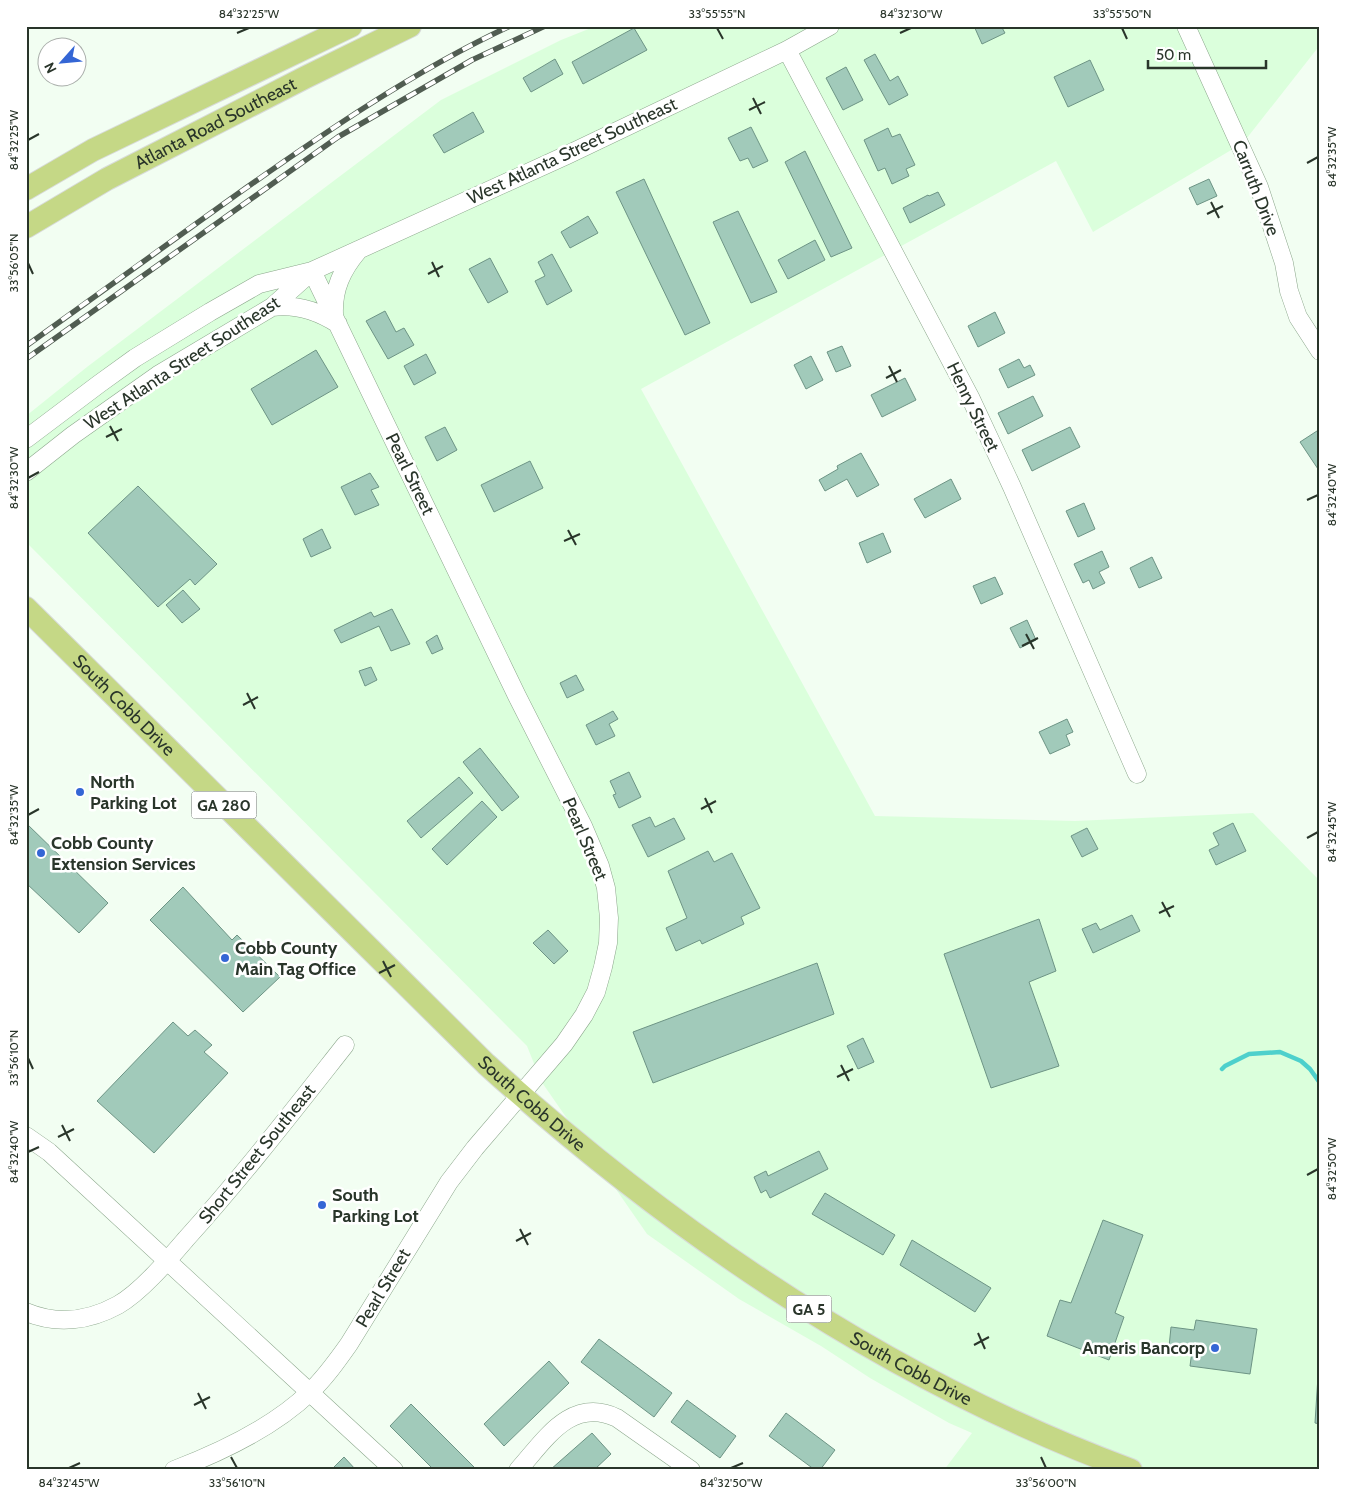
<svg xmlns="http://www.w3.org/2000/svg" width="1346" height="1496" font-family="Cabin,sans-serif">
<rect width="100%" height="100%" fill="#f2fef2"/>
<path fill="#dbffdc" d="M596,26H1320V45L1243,143L1093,232L1056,161L641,389L875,816L1075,821L1253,813L1320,881V1470H944L972,1433L949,1423L870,1378L821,1346L739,1299L647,1234L541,1081L527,1046L26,542V416L87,367L441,100L561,40Z"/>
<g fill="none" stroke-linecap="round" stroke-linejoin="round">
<path stroke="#4dd0cc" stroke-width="4.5" d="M1222,1069L1225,1066L1249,1054L1280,1052L1301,1061L1310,1069L1320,1083"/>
</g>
<path fill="#a1caba" stroke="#6d9485" d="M974,26H1001L1005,33L982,44Z
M634,28L647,50L583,84L572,62Z
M875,54L890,81L898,76L908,95L889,105L864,60Z
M555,59L563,74L531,92L523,78Z
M1090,60L1104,90L1068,107L1054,77Z
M846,67L863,100L843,110L826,78Z
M473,112L484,132L444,153L433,135Z
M751,127L768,161L753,168L748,158L740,161L728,138Z
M888,128L892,137L900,134L915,165L906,169L909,176L892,184L885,168L878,171L864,140Z
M805,151L852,248L831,257L785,162Z
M644,179L710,323L685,335L616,192Z
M1209,179L1217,196L1197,205L1189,188Z
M938,192L945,205L910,223L903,208L928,195L929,196Z
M738,211L777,292L751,303L713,222Z
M588,216L598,233L570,248L561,232Z
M815,240L825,260L788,279L778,260Z
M552,254L572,291L547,305L535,281L545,276L538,262Z
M490,258L508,292L488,303L469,269Z
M385,311L396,332L404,328L414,345L388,359L366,321Z
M995,312L1005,333L978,347L968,326Z
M842,346L851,366L836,372L827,352Z
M316,350L338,387L272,425L251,389Z
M426,354L436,373L414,385L404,366Z
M811,356L823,380L806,389L794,365Z
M1019,359L1024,368L1030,365L1035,375L1008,388L999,369Z
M905,378L916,400L882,417L871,395Z
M1033,396L1043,416L1008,434L998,413Z
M445,427L457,450L437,461L425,437Z
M1070,427L1080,447L1032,471L1022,450Z
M1320,429V472L1300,442Z
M861,453L879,485L857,497L847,479L825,491L819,480L838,469L837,466Z
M530,461L543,488L494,512L481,485Z
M370,473L379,487L371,490L379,505L355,515L341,487Z
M951,479L961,499L925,518L914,499Z
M138,486L217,564L195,585L190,579L158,607L88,533Z
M1084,503L1095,529L1078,537L1066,511Z
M322,529L331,548L311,557L303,539Z
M883,533L891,552L867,563L859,543Z
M1102,551L1109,567L1099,572L1105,583L1093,589L1089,580L1083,583L1074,564Z
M1152,557L1162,578L1139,588L1130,568Z
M995,577L1003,594L981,604L973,586Z
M183,590L200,609L182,623L166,605Z
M392,609L410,644L391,651L379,626L341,643L334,630L371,612L374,617Z
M1027,620L1036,640L1020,648L1010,628Z
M437,635L443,649L432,654L426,642Z
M371,667L377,680L365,686L359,671Z
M576,675L584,690L567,698L560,683Z
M613,711L618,719L609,724L615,736L596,745L586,725Z
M1067,719L1073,732L1066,735L1070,745L1050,754L1039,732Z
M480,748L519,797L502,811L463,762Z
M629,772L641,797L619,808L613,795L616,794L610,781Z
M459,777L473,793L421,838L407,821Z
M482,801L497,817L447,865L432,849Z
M650,817L655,827L674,818L685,839L648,857L632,825Z
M26,823L108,903L79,933L26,883Z
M1233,823L1246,851L1216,865L1209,850L1219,845L1213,833Z
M1087,828L1098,849L1082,857L1071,836Z
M708,851L714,862L732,853L760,908L741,917L744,924L702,944L700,940L676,951L666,928L687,918L668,871Z
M183,887L232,940L237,935L280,977L243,1012L150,920Z
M1132,915L1140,931L1093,953L1082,929L1096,923L1100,930Z
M1039,919L1056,971L1029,982L1059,1066L991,1088L944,954Z
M548,930L568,951L554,964L533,943Z
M817,963L834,1014L653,1083L633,1032Z
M173,1022L188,1036L195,1030L212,1045L204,1052L228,1073L154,1153L97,1101Z
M863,1038L874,1062L858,1069L847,1046Z
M819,1151L828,1169L770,1198L766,1190L761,1193L754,1177L766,1171L768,1176Z
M825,1193L895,1235L883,1255L812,1214Z
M1103,1220L1143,1235L1115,1313L1124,1317L1109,1360L1047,1336L1060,1300L1071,1303Z
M912,1240L991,1288L975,1312L900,1265Z
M1196,1320L1257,1329L1250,1374L1190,1366L1192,1351L1169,1347L1171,1327L1194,1330Z
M599,1339L672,1393L654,1417L581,1362Z
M1320,1345V1424L1315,1423Z
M549,1361L569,1383L504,1446L484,1424Z
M687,1400L736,1436L720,1458L671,1422Z
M411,1404L477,1470H434L390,1426Z
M786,1413L835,1450L820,1470H815L769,1436Z
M592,1433L611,1454L594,1470H550Z
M344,1457L356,1470H331Z"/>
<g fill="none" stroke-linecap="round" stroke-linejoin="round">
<defs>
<path id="minor" d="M1186,26L1259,187L1284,263L1289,291L1298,317L1320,351
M787,50L971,399L1012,487L1137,774
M272,307C296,304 318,311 338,324
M334,314C333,289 342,270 358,251
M26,439L99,384L135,358L210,312L259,284L312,271L567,155L787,50L830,26
M26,472L73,435L158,375L272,307L310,273
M26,1136L49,1152L394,1470
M26,1312C57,1325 89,1321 118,1305C141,1292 168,1260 186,1239C242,1177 293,1111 345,1045
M174,1470C221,1452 274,1427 310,1392C325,1378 337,1361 349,1344L449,1182L475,1148L564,1044L584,1015L596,992L603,967L608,943L609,918L606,888L600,866L583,826L517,696L312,271
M518,1470C545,1440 571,1396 617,1418L691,1470"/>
<g id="major">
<path d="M26,189L93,150L351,26"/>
<path id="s1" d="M26,227L107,179L306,77L410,26"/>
<path id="s2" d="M26,608L486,1064C675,1235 891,1381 1131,1470"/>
</g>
</defs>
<use href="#minor" stroke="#8ca78c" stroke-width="19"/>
<use href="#major" stroke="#d8dbd9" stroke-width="24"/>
<use href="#minor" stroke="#fff" stroke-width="18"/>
<use href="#major" stroke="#c5d886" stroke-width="22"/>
<defs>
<path id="rail" d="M26,346C96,295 166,245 236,195C324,133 412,72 510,26
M26,359L338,137L472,60L545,26"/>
</defs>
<use href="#rail" stroke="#515d52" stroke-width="5.5"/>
<use href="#rail" stroke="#fff" stroke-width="4" stroke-dasharray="11" stroke-linecap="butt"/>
</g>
<path fill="none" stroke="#29352a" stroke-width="2" d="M717,28L723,39M1122,28L1127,39M237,33L249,28M900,33L911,28M753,98L761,114M749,110L765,102M28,140L39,134M1307,163L1318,157M1211,202L1219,218M1207,214L1223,206M432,262L439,277M28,263L33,274M428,274L443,266M889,366L897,382M886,378L901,370M110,426L118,441M106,437L122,429M28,478L39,472M1307,500L1318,495M568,530L576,545M564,541L580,534M1026,634L1034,649M1022,646L1038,638M247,693L255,709M243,705L258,697M705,798L712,813M701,809L716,801M28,815L39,809M1307,838L1318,832M1162,902L1170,917M1159,913L1174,906M383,961L391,977M379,973L395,965M28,1058L33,1069M841,1065L849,1081M837,1077L853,1069M62,1125L70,1141M58,1137L74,1129M28,1152L39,1147M1307,1175L1318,1169M520,1229L528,1245M516,1241L531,1233M978,1333L985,1349M974,1345L989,1337M198,1393L206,1409M194,1405L210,1397M231,1457L237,1468M1041,1457L1046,1468M69,1468L80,1463M731,1468L743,1463"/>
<g fill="#3466d5" stroke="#fff" stroke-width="2">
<circle cx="80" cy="792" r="5"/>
<circle cx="41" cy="853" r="5"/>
<circle cx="225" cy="958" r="5"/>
<circle cx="322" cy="1205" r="5"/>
<circle cx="1215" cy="1348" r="5"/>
</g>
<g text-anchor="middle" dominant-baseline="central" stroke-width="5" stroke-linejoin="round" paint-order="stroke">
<g fill="#fff" stroke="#69726a" stroke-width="1">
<rect x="191.5" y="791.5" width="65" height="27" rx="4"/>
<rect x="786.5" y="1295.5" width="45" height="27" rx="4"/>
</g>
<g font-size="16" font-weight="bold" fill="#29352a">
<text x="224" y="805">GA 280</text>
<text x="809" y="1309">GA 5</text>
</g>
<g font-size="18" fill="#29352a" stroke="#fff">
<text stroke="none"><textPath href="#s1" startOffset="216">Atlanta Road Southeast</textPath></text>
<text transform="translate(572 151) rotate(-25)">West Atlanta Street Southeast</text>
<text transform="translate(1256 188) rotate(69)">Carruth Drive</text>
<text transform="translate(182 363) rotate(-33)">West Atlanta Street Southeast</text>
<text transform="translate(973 407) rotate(64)">Henry Street</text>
<text transform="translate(410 474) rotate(64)">Pearl Street</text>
<text stroke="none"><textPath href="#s2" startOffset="138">South Cobb Drive</textPath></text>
<text transform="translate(585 839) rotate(67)">Pearl Street</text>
<text stroke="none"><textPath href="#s2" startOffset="708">South Cobb Drive</textPath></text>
<text transform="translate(257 1154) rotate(-51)">Short Street Southeast</text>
<text transform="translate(383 1288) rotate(-59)">Pearl Street</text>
<text stroke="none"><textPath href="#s2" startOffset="1172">South Cobb Drive</textPath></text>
</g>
<g font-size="18" font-weight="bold" fill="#29352a" stroke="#fff" text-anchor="start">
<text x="90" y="782">North<tspan x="90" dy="21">Parking Lot</tspan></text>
<text x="51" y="843">Cobb County<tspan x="51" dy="21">Extension Services</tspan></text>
<text x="235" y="948">Cobb County<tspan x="235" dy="21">Main Tag Office</tspan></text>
<text x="332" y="1195">South<tspan x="332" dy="21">Parking Lot</tspan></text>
<text x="1205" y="1348" text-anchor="end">Ameris Bancorp</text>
</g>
</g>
<rect width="1346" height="1496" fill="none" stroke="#ffffff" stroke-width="55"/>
<g transform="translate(62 62) rotate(243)"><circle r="24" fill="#ffffff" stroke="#a9aeaa"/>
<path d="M0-4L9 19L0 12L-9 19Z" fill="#3466d5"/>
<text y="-8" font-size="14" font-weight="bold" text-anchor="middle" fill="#29352a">N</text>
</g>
<path d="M1148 60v8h118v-8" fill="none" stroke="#29352a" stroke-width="2.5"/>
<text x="1156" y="60" font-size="15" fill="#29352a" stroke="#ffffff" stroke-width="4" paint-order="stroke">50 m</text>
<rect x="28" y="28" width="1290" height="1440" fill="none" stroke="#29352a" stroke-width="2"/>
<g font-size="12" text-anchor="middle" fill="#29352a">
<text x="249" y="18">84°32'25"W</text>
<text x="717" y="18">33°55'55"N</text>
<text x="911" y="18">84°32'30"W</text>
<text x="1122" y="18">33°55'50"N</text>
<text transform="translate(14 140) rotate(-90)" y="4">84°32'25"W</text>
<text transform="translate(1332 157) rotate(-90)" y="4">84°32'35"W</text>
<text transform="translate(14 263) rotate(-90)" y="4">33°56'05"N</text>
<text transform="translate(14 478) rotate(-90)" y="4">84°32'30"W</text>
<text transform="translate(1332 495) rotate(-90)" y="4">84°32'40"W</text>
<text transform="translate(14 815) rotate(-90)" y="4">84°32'35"W</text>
<text transform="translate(1332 832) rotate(-90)" y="4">84°32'45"W</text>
<text transform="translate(14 1058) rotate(-90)" y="4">33°56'10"N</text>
<text transform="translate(14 1152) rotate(-90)" y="4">84°32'40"W</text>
<text transform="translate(1332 1169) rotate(-90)" y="4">84°32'50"W</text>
<text x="69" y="1487">84°32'45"W</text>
<text x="237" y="1487">33°56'10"N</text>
<text x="731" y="1487">84°32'50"W</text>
<text x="1046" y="1487">33°56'00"N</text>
</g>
</svg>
